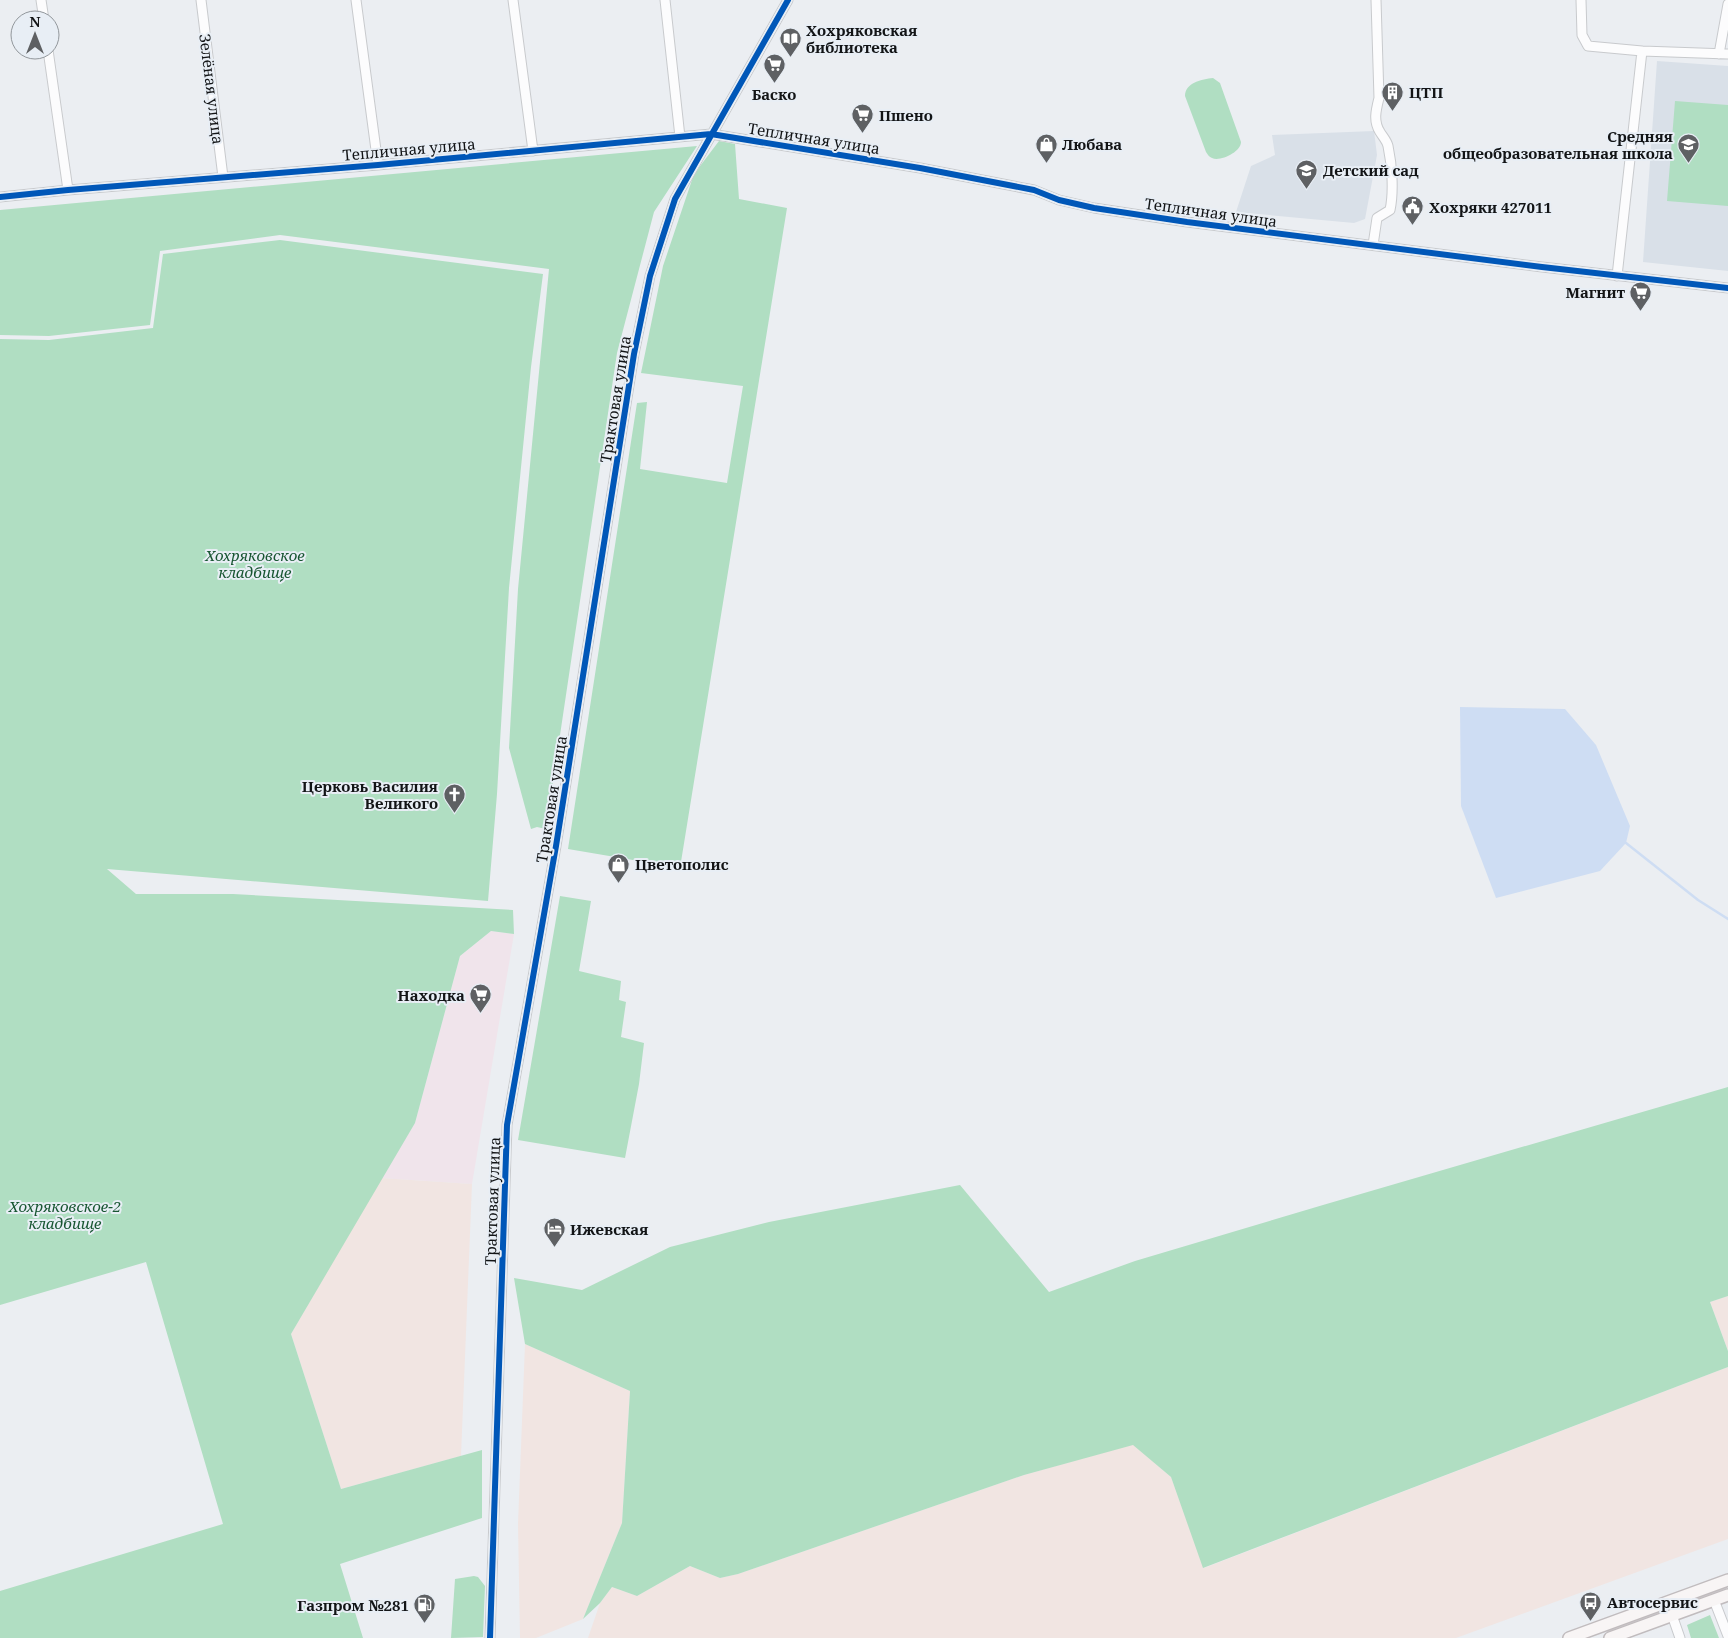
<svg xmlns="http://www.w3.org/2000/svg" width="1728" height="1638" font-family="'Noto Serif',serif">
<rect width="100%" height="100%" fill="#ebeef2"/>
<path fill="#f0e4eb" d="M491,931L514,934L472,1184L381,1178L415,1123L460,956Z"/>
<path fill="#f1e5e2" d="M381,1178L472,1184L461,1456L341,1489L291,1334Z
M1728,1296V1351L1710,1302Z
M525,1344L630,1391L622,1523L583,1619L536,1638H520L518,1524Z
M1728,1367V1539L1456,1638H588L600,1603L612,1587L637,1596L690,1566L720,1578L738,1574L1024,1475L1133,1444L1171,1477L1204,1568Z"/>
<path fill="#d9e0e8" d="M1657,61L1728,66V271L1643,262Z
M1374,131L1377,155L1365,219L1354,223L1236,212L1251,166L1275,155L1272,135Z"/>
<path fill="#b0dec2" d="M1213,78L1220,83L1241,142C1241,152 1220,162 1212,158C1209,157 1208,155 1206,152L1185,96C1185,83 1202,79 1213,78Z
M1675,101L1728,105V206L1667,201Z
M719,141L735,144L739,199L787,208L680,868L568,849L637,403L647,402L640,469L727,483L743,386L641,373L663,266L694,174Z
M697,146L654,212L617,353L546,829L537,827L531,829L509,748L518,589L549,269L280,235L160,251L150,325L49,336L0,335V210Z
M280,240L543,274L531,367L509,588L497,794L488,901L107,869L136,894H233L513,910L514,934L491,931L460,956L415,1123L291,1334L341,1489L482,1450V1518L340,1564L363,1638H0V1591L223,1524L146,1262L0,1305V339L49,340L153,328L163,254Z
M560,896L591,901L579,971L621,981L619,1000L626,1002L621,1037L644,1043L639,1084L625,1158L518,1140Z
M1728,1087V1296L1710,1302L1728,1351V1367L1203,1568L1171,1477L1133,1445L1024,1475L738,1574L720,1578L690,1566L637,1596L612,1587L600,1603L583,1619L622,1523L630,1391L525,1344L514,1278L582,1290L670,1247L769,1222L960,1185L1049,1292L1135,1261L1323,1205Z
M474,1576L478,1577L485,1586L483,1637L451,1638L455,1579Z
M1710,1615L1719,1638H1691L1687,1625Z"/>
<path fill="#ceddf3" d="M1460,707L1565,709L1596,745L1630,826L1626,843L1600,871L1496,898L1461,806Z"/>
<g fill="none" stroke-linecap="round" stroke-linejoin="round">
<path stroke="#ceddf3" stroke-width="2.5" d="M1626,843L1698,900L1728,919"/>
<defs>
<path id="minor" d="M41,0L44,20
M201,0L223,177
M356,0L378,165
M513,0L533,151
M665,0L680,137
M1581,0L1582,35L1588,46L1642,51L1728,54
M48,50L68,190
M1719,54L1728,4
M0,197L68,190L378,165L711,134L920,168L1034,190L1059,200L1094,208L1187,222L1542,267L1728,288
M1373,245L1377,218L1390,210C1394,191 1392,165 1388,146C1387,141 1383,137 1380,132C1373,121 1376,110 1379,98L1376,0
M1617,276L1642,51
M1714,1600L1728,1636
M1672,1615L1680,1638
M490,1638L507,1125L556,846L634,354L650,276L675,199L788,0"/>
<path id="major" d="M1569,1638L1728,1580
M1610,1638L1728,1595"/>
</defs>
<use href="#minor" stroke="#c8cacd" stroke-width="11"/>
<use href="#major" stroke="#c1bcbe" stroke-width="14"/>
<use href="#minor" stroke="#fcfcfd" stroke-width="9"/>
<use href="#major" stroke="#f8f5f5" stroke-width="11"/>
<defs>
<path id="cycleway" d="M0,197L68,190L378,165L711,134L920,168L1034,190L1059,200L1094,208L1187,222L1542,267L1728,288
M490,1638L507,1125L556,846L634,354L650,276L675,199L788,0"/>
</defs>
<use href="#cycleway" stroke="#e8eef5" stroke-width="9"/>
<use href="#cycleway" stroke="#0057b8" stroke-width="6"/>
</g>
<defs>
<symbol id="library-pin" viewBox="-11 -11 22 30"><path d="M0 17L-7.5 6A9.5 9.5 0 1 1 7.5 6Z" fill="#5e6063" stroke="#e8eef5"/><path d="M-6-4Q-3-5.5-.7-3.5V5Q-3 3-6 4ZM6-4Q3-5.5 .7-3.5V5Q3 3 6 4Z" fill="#fff"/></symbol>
<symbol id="supermarket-pin" viewBox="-11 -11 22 30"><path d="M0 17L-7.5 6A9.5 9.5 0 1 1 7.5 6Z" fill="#5e6063" stroke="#e8eef5"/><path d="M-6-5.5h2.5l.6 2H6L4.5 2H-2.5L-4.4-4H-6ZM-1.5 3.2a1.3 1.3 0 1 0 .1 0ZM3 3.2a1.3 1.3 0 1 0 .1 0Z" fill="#fff"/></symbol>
<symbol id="building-pin" viewBox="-11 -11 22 30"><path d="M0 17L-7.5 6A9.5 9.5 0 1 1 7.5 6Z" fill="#5e6063" stroke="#e8eef5"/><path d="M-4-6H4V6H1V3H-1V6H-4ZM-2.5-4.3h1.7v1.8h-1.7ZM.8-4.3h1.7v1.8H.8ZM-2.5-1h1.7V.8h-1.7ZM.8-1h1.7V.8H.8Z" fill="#fff"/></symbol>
<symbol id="shop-pin" viewBox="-11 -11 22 30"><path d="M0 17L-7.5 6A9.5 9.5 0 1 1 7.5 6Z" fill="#5e6063" stroke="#e8eef5"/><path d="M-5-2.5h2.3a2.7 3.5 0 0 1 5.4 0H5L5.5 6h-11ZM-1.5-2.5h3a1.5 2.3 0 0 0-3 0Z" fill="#fff"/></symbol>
<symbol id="school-pin" viewBox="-11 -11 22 30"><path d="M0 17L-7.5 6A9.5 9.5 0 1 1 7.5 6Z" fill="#5e6063" stroke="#e8eef5"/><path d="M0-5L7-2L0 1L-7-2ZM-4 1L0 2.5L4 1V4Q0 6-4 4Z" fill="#fff"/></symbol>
<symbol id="civic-pin" viewBox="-11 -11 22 30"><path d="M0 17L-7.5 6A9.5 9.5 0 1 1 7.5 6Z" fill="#5e6063" stroke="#e8eef5"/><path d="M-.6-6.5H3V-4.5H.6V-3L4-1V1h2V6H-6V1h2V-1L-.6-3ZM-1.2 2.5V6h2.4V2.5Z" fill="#fff"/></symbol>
<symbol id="church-pin" viewBox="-11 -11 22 30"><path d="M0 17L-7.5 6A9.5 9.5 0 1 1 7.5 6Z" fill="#5e6063" stroke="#e8eef5"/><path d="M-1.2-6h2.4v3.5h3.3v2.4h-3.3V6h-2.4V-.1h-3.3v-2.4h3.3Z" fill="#fff"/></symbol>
<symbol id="hotel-pin" viewBox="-11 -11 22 30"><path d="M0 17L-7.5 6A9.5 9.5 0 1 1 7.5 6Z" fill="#5e6063" stroke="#e8eef5"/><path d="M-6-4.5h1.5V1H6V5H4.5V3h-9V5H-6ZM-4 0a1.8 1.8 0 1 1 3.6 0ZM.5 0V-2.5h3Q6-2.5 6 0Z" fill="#fff"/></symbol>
<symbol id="bus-pin" viewBox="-11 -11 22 30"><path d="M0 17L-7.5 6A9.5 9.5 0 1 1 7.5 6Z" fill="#5e6063" stroke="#e8eef5"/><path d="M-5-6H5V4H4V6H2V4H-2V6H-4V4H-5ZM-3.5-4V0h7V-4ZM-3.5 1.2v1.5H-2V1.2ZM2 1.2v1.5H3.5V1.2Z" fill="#fff"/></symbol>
<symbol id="fuel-pin" viewBox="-11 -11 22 30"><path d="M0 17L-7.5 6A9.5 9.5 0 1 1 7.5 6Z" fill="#5e6063" stroke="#e8eef5"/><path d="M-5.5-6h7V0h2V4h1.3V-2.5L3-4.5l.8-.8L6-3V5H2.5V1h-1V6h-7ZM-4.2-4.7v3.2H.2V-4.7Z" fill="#fff"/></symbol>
</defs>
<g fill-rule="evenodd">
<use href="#library-pin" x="778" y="26" width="25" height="34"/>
<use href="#supermarket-pin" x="762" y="52" width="25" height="34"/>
<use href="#building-pin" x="1380" y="80" width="25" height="34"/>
<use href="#supermarket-pin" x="850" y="102" width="25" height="34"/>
<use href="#shop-pin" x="1034" y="132" width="25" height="34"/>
<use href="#school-pin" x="1676" y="132" width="25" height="34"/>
<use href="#school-pin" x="1294" y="158" width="25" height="34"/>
<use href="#civic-pin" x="1400" y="194" width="25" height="34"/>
<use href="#supermarket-pin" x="1628" y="280" width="25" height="34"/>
<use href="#church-pin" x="442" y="782" width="25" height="34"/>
<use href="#shop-pin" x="606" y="852" width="25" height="34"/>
<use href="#supermarket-pin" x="468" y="982" width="25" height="34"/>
<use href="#hotel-pin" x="542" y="1216" width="25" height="34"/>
<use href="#bus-pin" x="1578" y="1590" width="25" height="34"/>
<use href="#fuel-pin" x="412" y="1592" width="25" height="34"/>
</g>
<g text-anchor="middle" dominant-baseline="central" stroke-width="4" stroke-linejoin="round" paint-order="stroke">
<g font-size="15" font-weight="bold" fill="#121416" stroke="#e8eef5" text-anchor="start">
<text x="806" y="30">Хохряковская<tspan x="806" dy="17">библиотека</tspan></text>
<text x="1409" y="92">ЦТП</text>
<text x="774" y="94" text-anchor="middle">Баско</text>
<text x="879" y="115">Пшено</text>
<text x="1673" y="136" text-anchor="end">Средняя<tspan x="1673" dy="17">общеобразовательная школа</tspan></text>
<text x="1062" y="144">Любава</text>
<text x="1323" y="170">Детский сад</text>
<text x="1429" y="207">Хохряки 427011</text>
<text x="1625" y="292" text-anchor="end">Магнит</text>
<text x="438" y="786" text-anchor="end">Церковь Василия<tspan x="438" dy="17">Великого</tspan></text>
<text x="635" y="864">Цветополис</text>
<text x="465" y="995" text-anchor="end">Находка</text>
<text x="570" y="1229">Ижевская</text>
<text x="1607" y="1602">Автосервис</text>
<text x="409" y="1605" text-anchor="end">Газпром №281</text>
</g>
<g font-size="15" fill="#121416" stroke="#e8eef5">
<text transform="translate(212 89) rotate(83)">Зелёная улица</text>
<text transform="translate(814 138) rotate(9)">Тепличная улица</text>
<text transform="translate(409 149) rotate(-5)">Тепличная улица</text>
<text transform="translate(1211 212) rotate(8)">Тепличная улица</text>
<text transform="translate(615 399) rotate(-81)">Трактовая улица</text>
<text transform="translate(551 799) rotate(-81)">Трактовая улица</text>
<text transform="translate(492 1201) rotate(-88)">Трактовая улица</text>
</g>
<g font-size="15" font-style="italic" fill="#185632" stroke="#e8eef5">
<text x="255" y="555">Хохряковское<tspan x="255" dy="17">кладбище</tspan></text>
<text x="65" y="1206">Хохряковское-2<tspan x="65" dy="17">кладбище</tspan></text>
</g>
</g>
<g transform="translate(35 35)"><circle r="24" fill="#e8eef5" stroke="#92979c"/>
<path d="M0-4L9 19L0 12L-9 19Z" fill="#5e6063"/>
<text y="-8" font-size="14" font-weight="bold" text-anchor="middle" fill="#121416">N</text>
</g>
</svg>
